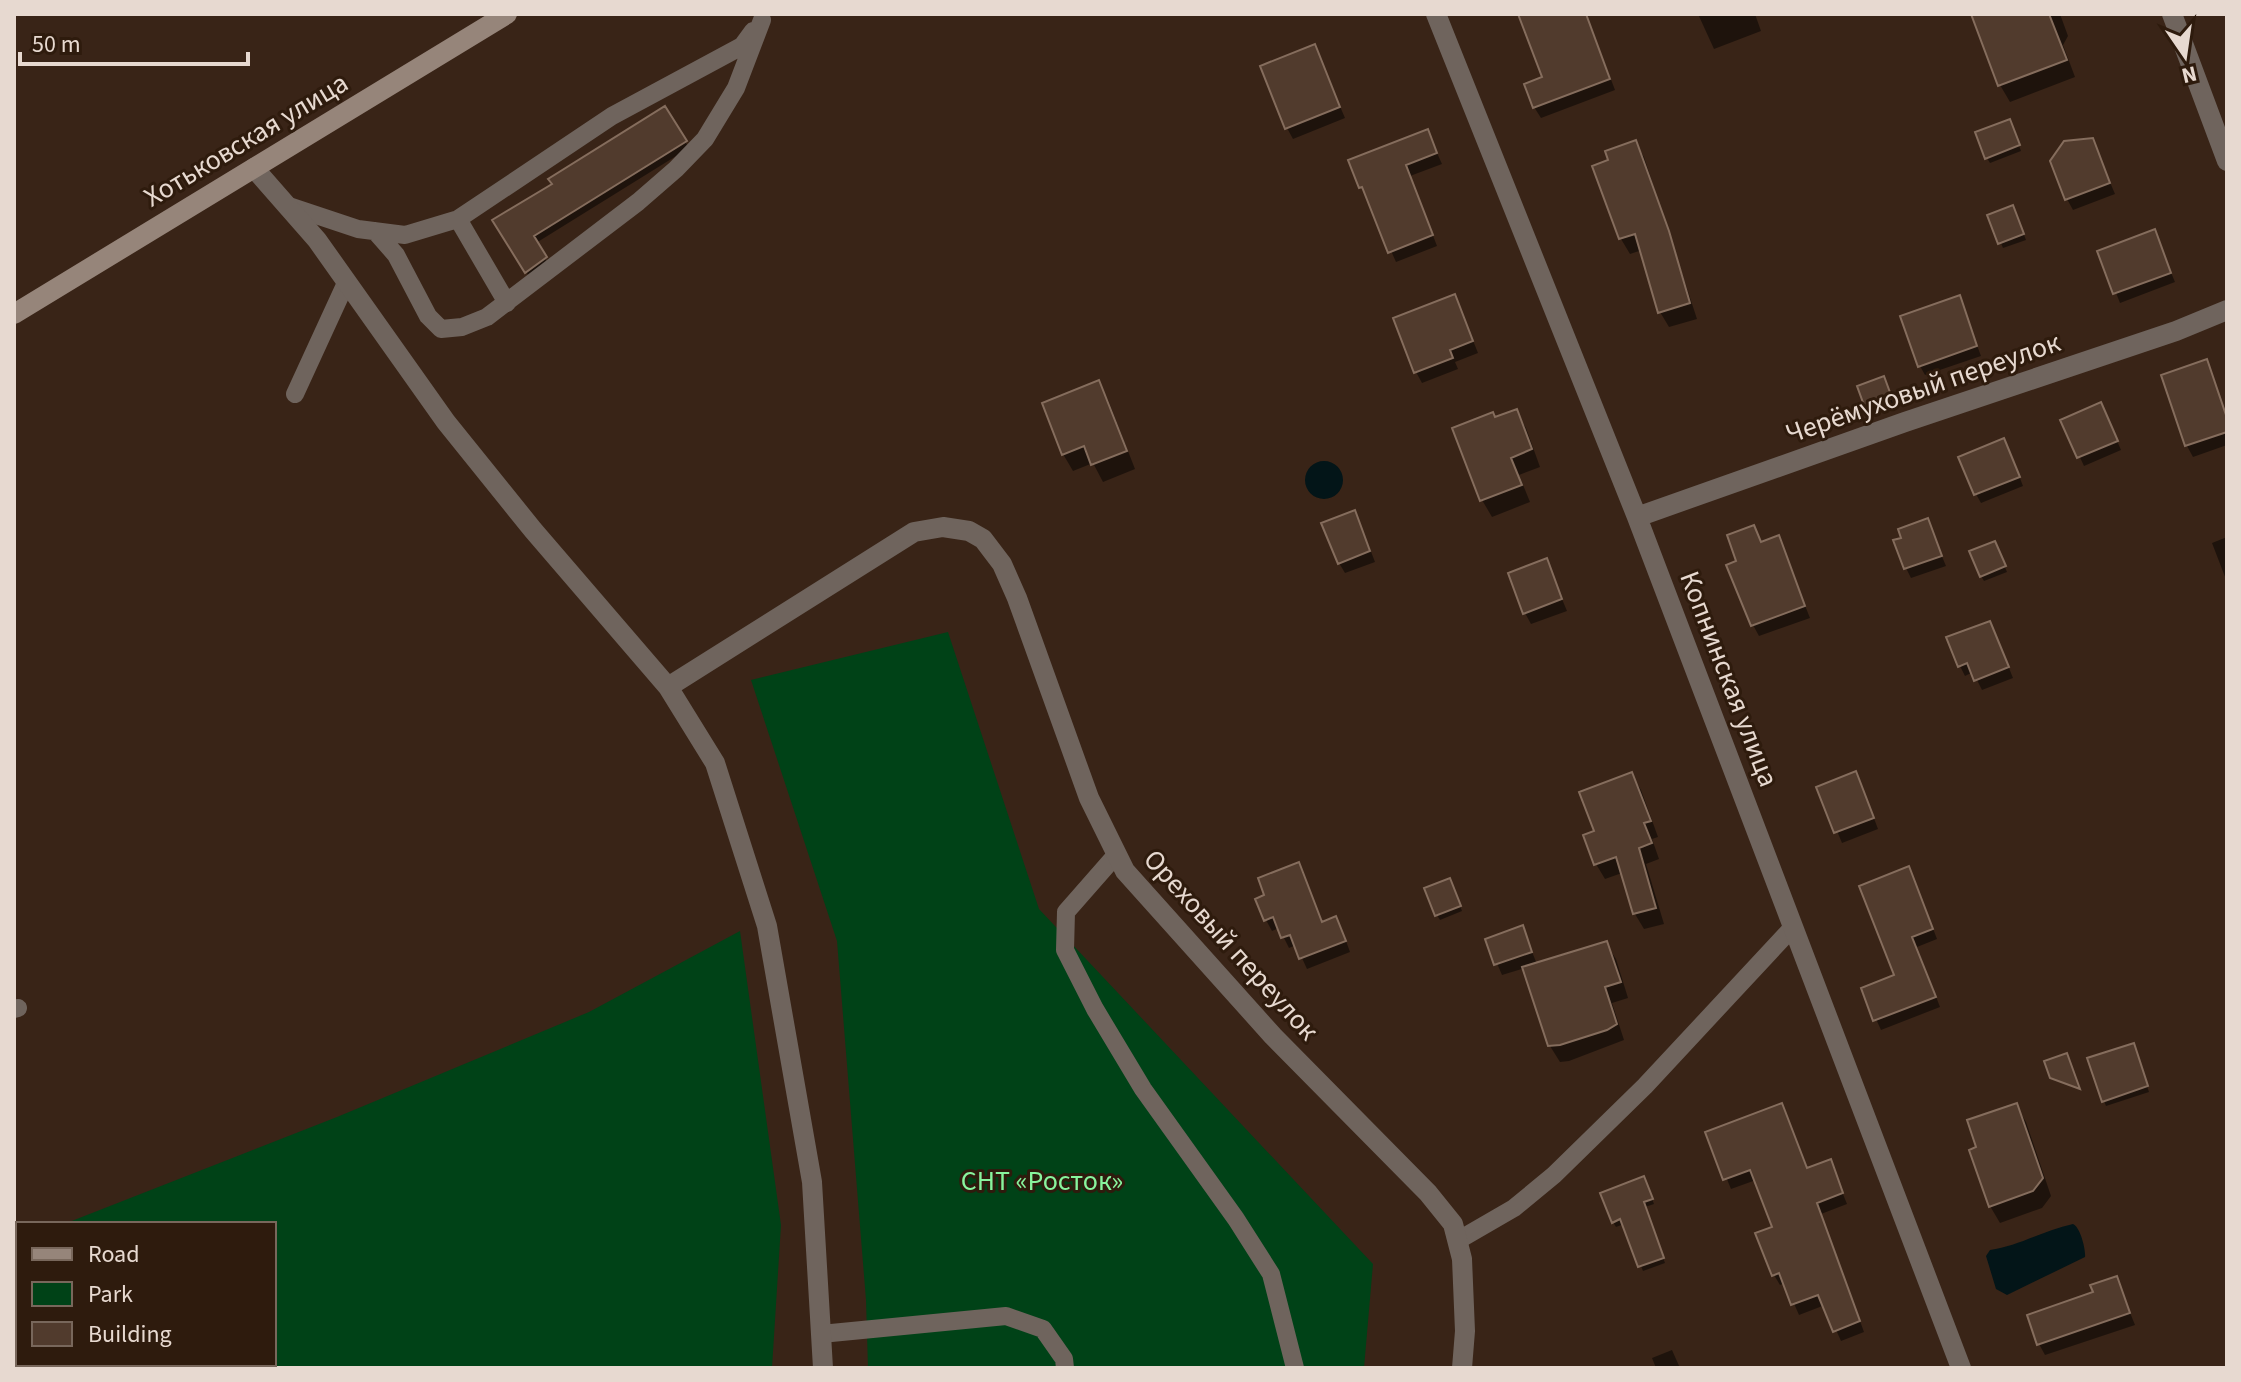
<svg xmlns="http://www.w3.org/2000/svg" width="2241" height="1382" font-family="'Source Sans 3',sans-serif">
<rect width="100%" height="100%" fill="#392417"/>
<path fill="#004217" d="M948,632L1039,909L1373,1264L1364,1368H868L866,1300L837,941L751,680Z
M740,931L781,1225L772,1368H14V1244L18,1242V1364H274V1224H64L337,1117L589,1012Z"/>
<path fill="#031518" d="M1305 480a19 19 0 1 1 38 0a19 19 0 1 1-38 0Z
M2073,1224C2080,1227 2086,1249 2085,1257L2007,1295L1996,1289L1986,1256L1990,1250C2019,1246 2044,1230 2073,1224Z"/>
<path fill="#0007" d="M1520,14H1586L1615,90L1541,118L1534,107L1544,79Z
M1698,14H1755L1761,31L1714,49Z
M1979,14H2060L2068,36L2063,45L2075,77L2010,102L2000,85Z
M1314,46L1345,118L1293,139L1287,128Z
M665,109L689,148L536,243L548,264L530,278L495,221L554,185Z
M2012,126L2021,151L1990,163L1987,158Z
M1427,131L1442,164L1410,176L1437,246L1396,262L1351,161Z
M2092,140L2115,194L2073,210L2067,199Z
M1635,142L1644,157L1697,319L1669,327L1660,312L1642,250L1630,254L1621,239L1595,167L1611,161Z
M2015,212L2026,240L2003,248L1990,216Z
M2154,232L2175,282L2120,303L2100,252Z
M1959,298L1981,356L1925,375L1920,366Z
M1460,308L1478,353L1455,362L1458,369L1422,383L1416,372Z
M2206,362L2227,416V445L2193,457L2187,446L2163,376Z
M1099,383L1108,400L1135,469L1103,482L1093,463L1073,471L1063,454Z
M1886,383L1893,403L1870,412L1867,407Z
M1516,411L1526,428L1540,467L1519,475L1530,502L1492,517L1482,500L1495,419Z
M2105,413L2121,450L2084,466L2063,421Z
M2009,450L2023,486L1981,503L1976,494Z
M1927,521L1946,566L1911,578L1906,568Z
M1360,523L1375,562L1345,573L1339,563Z
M1753,528L1762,544L1778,538L1810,618L1759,636L1753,625L1739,562Z
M2227,537V582L2212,543Z
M1997,548L2007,572L1984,581L1981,576Z
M1546,561L1567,611L1531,624L1525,613Z
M1995,633L2013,678L1982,690L1973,672L1965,676L1960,666Z
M1632,775L1641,790L1658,837L1652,839L1659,859L1646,864L1664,924L1644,929L1635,914L1622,873L1605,879L1596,864Z
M1861,784L1878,829L1842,843L1819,788Z
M1298,865L1323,924L1342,930L1350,952L1307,969L1296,945L1289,948L1279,928L1272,931L1266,920L1267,896Z
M1914,879L1937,939L1917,947L1940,1007L1881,1030L1863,990L1897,977Z
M1452,885L1462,911L1440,920L1437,915Z
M1522,928L1537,964L1606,944L1616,959L1628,998L1612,1003L1624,1040L1569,1061L1560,1062L1550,1046L1525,968L1502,975L1487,940Z
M2135,1050L2149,1092L2106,1106L2104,1101Z
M2016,1105L2026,1122L2051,1196L2042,1208L2000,1223L1990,1206L1978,1148Z
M1708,1133L1808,1170L1830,1162L1847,1204L1821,1214L1864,1332L1841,1341L1825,1305L1799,1315L1785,1283L1780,1285L1774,1275V1228L1756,1180L1731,1189Z
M1646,1183L1654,1204L1645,1207L1665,1263L1643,1271L1624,1224L1616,1227L1613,1222Z
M2116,1278L2135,1325L2045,1355L2039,1344Z
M1672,1350L1680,1368H1656L1652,1358Z"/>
<path fill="#513b2d" stroke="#856d5d" stroke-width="2" d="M1518,14H1586L1610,79L1533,108L1524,84L1542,77Z
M1971,14H2049L2067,60L1998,86Z
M1315,44L1340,107L1285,129L1260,66Z
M665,106L687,141L534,236L547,257L525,273L492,220L552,184L548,179Z
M2010,119L2020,145L1985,159L1975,132Z
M1428,129L1437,153L1406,165L1433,235L1388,253L1362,187L1359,188L1348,160Z
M2093,138L2110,183L2065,200L2050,161L2064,141Z
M1636,140L1669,231L1690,303L1658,313L1635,234L1619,239L1592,166L1608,160L1605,151Z
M2013,205L2024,234L1998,244L1987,215Z
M2155,229L2171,273L2113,294L2097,251Z
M1455,294L1473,341L1450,350L1453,358L1414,373L1393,318Z
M1960,295L1977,346L1918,367L1900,316Z
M2207,359L2227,418V432L2185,446L2161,375Z
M1884,376L1892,398L1865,408L1857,386Z
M1099,380L1127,451L1091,465L1084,446L1062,455L1042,403Z
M2101,402L2118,441L2077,458L2060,420Z
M1517,409L1532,449L1511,458L1522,485L1480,501L1452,428L1493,412L1495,417Z
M2004,438L2020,477L1974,495L1958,457Z
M1355,510L1370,551L1338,564L1321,523Z
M1928,518L1942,556L1904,569L1893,540L1901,538L1898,529Z
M1754,525L1761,542L1779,535L1805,606L1751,626L1726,565L1736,561L1727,535Z
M1995,541L2006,566L1980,577L1969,551Z
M1547,558L1562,599L1523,614L1508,573Z
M1990,621L2009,667L1974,681L1967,663L1958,667L1946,637Z
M1856,771L1874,818L1834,833L1816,787Z
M1632,772L1651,821L1644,823L1652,843L1639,848L1656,908L1633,914L1616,857L1594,865L1583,835L1594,831L1579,792Z
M1299,862L1322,922L1336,916L1346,941L1299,959L1290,935L1281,938L1273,917L1264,921L1255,899L1264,895L1258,878Z
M1909,866L1933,929L1912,937L1936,997L1873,1021L1861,988L1894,975L1859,886Z
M1450,878L1461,906L1435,916L1424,888Z
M1523,925L1532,952L1494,965L1485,939Z
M1607,941L1621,982L1605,987L1617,1024L1607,1030L1560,1045L1548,1046L1522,967Z
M2134,1043L2148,1086L2102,1102L2087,1058Z
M2067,1053L2080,1089L2050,1078L2044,1061Z
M1782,1103L1807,1168L1831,1159L1843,1193L1817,1203L1860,1321L1833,1332L1818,1295L1791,1305L1779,1273L1772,1276L1755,1233L1772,1227L1750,1170L1723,1180L1705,1132Z
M2017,1103L2043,1178L2033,1191L1989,1207L1969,1150L1976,1147L1967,1120Z
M1644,1176L1653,1199L1644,1202L1664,1258L1638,1267L1620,1219L1612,1223L1600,1193Z
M2117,1276L2130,1313L2037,1345L2027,1315L2093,1292L2090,1285Z"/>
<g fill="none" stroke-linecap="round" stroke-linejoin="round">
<path stroke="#6f645d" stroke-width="18" d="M286,205L358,229L405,235L458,219L612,116L742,46L753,31
M458,219L507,303
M375,231L396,255L428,316L441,329L462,327L487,317L638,202L676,169L705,139L736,88L762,20
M295,394L346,283
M1116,855L1066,912L1065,950L1095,1009L1143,1089L1236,1219L1271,1274L1295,1368
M14,1009L18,1008
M1457,1241L1514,1208L1554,1175L1645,1086L1793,927
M821,1334L1006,1316L1043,1329L1064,1359L1065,1368"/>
<path stroke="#6f645d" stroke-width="20" d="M1436,14L1637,517L1961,1368
M2172,14L2227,161
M254,168L317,240L446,422L533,530L668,687L715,763L767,926L812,1182L823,1368
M1637,517L1905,422L2176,331L2227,310
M668,687L914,532L943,527L969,531L983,539L1002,564L1017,598L1089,798L1125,871L1273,1036L1428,1193L1453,1224L1462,1259L1465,1331L1462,1368"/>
<path stroke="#96857a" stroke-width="20" d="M14,314L507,14"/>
</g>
<g text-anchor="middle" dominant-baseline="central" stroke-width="6" stroke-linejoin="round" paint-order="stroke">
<g font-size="28" fill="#e7d9d0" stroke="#2e1b0d">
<text transform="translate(246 140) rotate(-31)">Хотьковская улица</text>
<text transform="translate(1923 388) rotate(-19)">Черёмуховый переулок</text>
<text transform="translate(1729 679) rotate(69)">Копнинская улица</text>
<text transform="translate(1231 945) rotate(48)">Ореховый переулок</text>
</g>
<g font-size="28" fill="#87f49d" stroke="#2e1b0d">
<text x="1042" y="1181">СНТ «Росток»</text>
</g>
</g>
<rect width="2241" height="1382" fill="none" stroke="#e7d9d0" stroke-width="32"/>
<rect x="16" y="1222" width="260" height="144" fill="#2e1b0d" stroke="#78675b" stroke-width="2"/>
<rect x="32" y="1248" width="40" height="12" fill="#96857a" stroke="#78675b" stroke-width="2"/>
<text x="88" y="1262" font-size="24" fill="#e7d9d0">Road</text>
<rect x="32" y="1282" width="40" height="24" fill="#004217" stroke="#78675b" stroke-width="2"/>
<text x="88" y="1302" font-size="24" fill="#e7d9d0">Park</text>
<rect x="32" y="1322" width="40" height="24" fill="#513b2d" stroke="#78675b" stroke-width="2"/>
<text x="88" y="1342" font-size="24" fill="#e7d9d0">Building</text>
<g transform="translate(2185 56) rotate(167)" stroke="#2e1b0d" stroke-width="6" paint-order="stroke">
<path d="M0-6L14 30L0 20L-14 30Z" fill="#e7d9d0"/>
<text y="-12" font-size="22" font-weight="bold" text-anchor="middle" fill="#e7d9d0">N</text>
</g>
<path d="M20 52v12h228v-12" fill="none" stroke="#e7d9d0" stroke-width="4"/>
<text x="32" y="52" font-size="24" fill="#e7d9d0" stroke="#2e1b0d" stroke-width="6" paint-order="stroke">50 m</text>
</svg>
